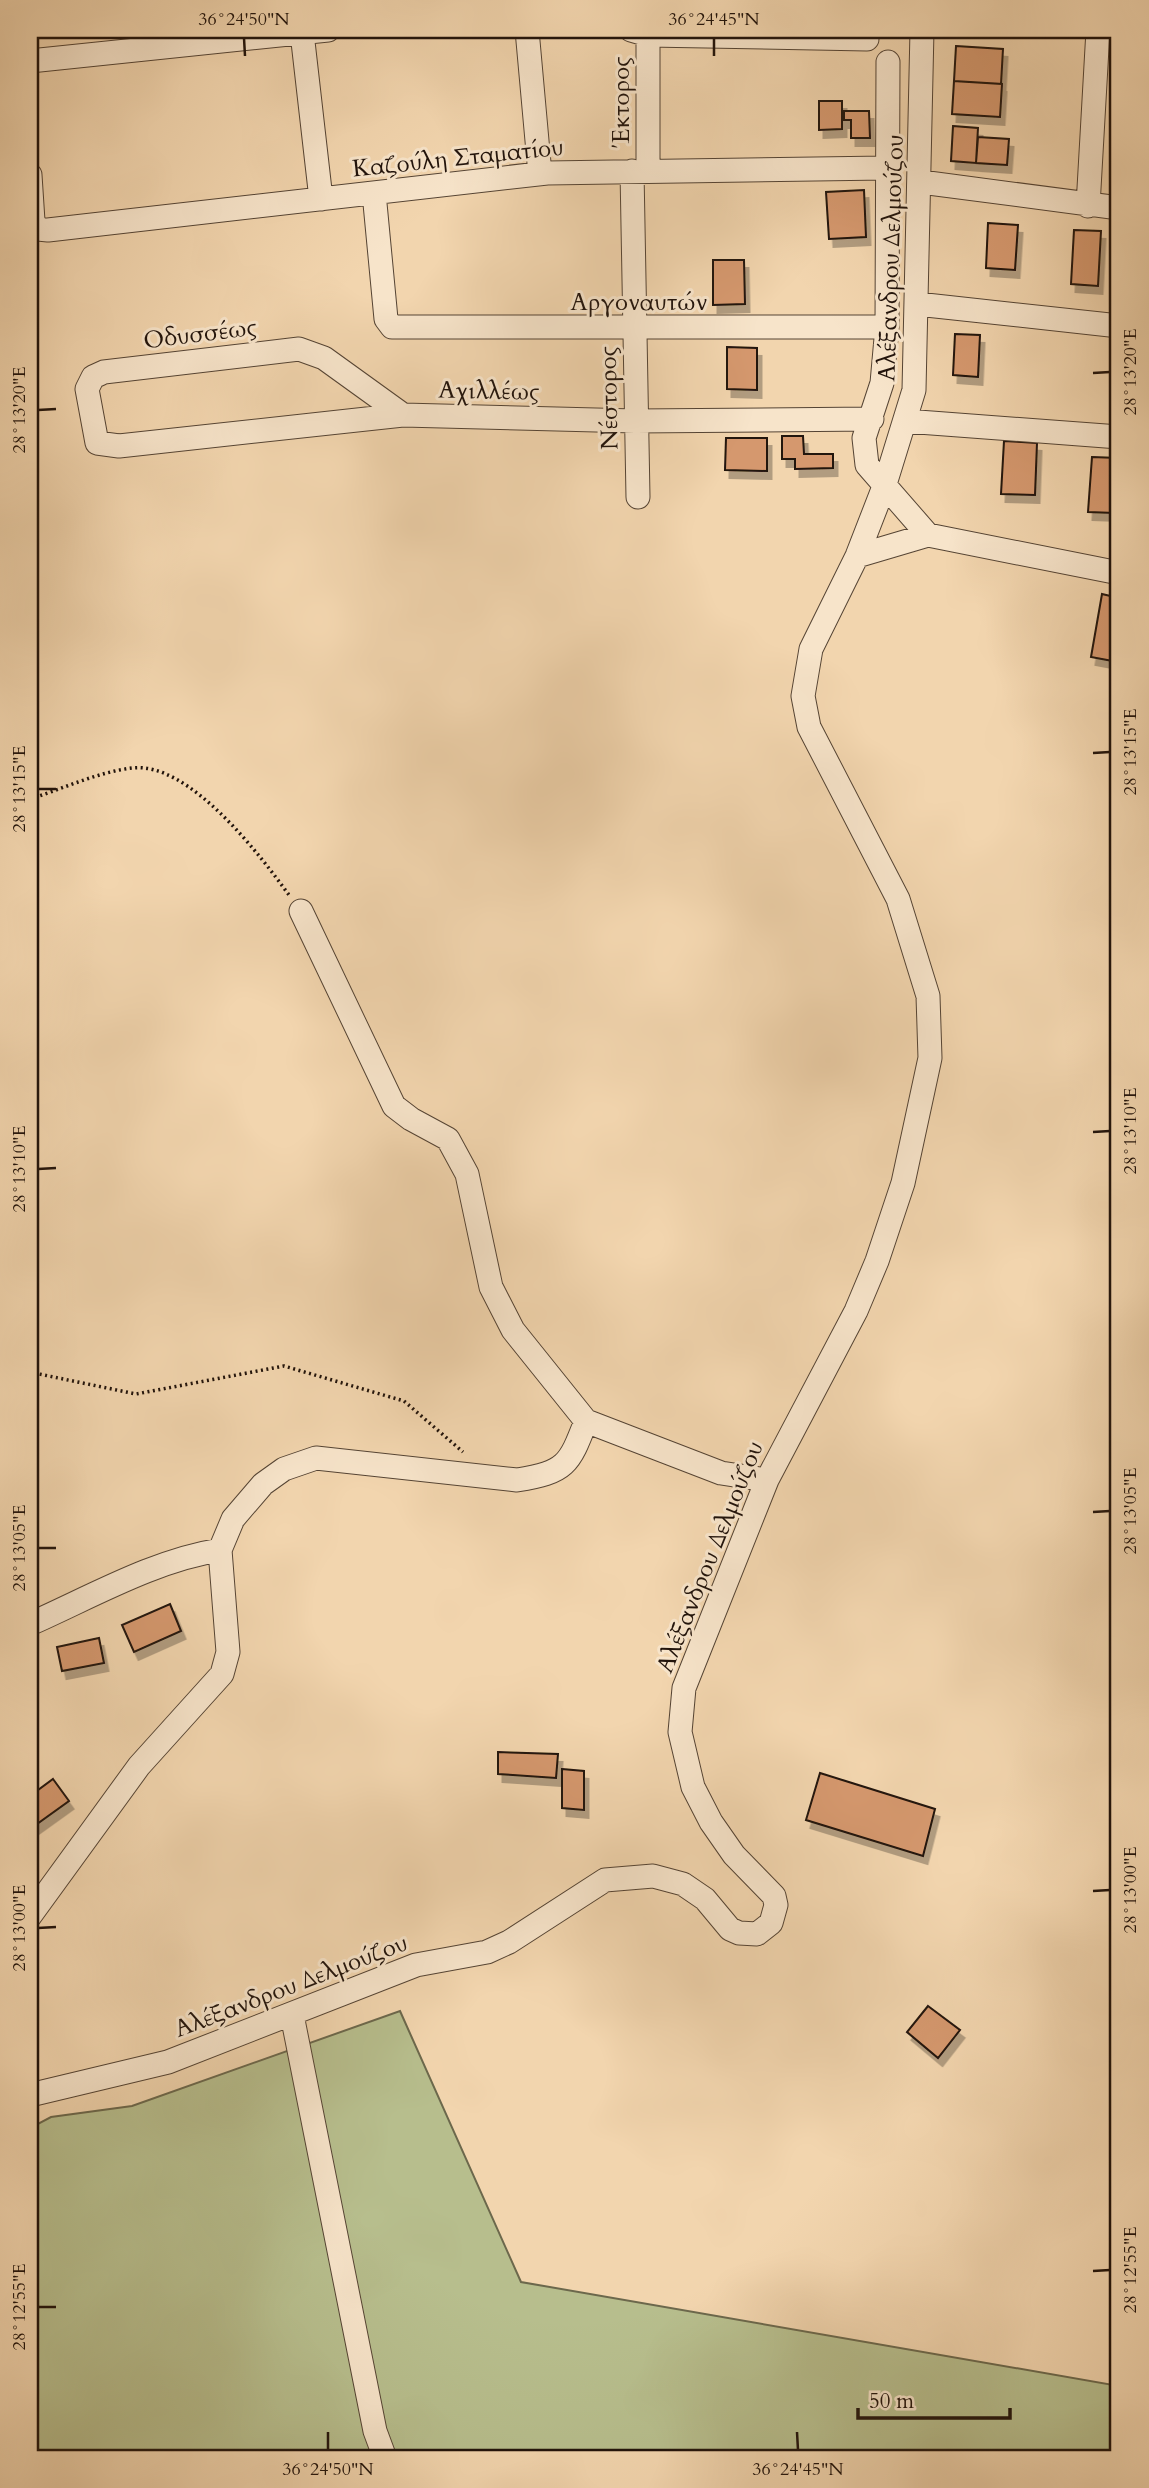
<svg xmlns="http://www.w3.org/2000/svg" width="1149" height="2488" font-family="Cardo,serif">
<defs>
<filter id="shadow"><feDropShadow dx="4.5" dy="8" stdDeviation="0" flood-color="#0004"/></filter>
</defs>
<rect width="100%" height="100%" fill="#f2d5ae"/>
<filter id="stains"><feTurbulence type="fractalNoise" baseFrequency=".00286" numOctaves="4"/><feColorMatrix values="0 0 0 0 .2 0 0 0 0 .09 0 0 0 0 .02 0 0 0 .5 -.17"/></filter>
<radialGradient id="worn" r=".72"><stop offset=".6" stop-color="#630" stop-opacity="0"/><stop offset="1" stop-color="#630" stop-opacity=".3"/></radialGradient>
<path fill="#b7be8d" stroke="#6c684c" stroke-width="2" d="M400,2011L521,2282L1119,2386V2458H30V2128L51,2117L132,2106Z"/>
<path fill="#d5986e" stroke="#21130b" stroke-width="2" filter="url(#shadow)" d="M956,46L1003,49L1001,84L954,81Z
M954,81L1002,84L1000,117L952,114Z
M819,101H842V129L819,130Z
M844,111H869L870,138H851V120H844Z
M953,126L978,128L976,163L951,161Z
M978,137L1009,139L1007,165L976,163Z
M1117,139H1119V172H1115Z
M864,190L866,237L829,239L826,192Z
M988,223L1018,225L1015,270L986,268Z
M1074,230L1101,231L1098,286L1071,284Z
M713,260H744L745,304L713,305Z
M955,334L980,335L978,377L953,375Z
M727,347L757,348V390L727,389Z
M782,436H803L804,454H833V468L795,469V459H782Z
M726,438H767V471L725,470Z
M1004,441L1037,443L1035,495L1001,494Z
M1092,457L1118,458L1115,513L1088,512Z
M1102,594L1119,598L1118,662L1091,657Z
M170,1604L181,1631L134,1652L122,1625Z
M99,1638L104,1663L62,1671L57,1647Z
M498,1752L558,1754L556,1778L498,1774Z
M562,1769L584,1771V1810L562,1808Z
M820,1773L935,1809L923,1856L806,1820Z
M53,1779L69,1801L30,1829V1796Z
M928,2006L960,2030L938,2058L907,2032Z"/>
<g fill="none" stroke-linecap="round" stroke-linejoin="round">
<defs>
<path id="street" d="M527,30L540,174
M631,30L648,35L867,39
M302,33L321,199
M648,35V170
M30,61L328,30
M632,171L638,497
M30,175L33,221L38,229L48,230L547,173L885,168
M921,182L1119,208
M374,193L386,319L392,327H887
M1088,206L1098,30
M917,304L1119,326
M403,415L324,358L299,349L104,372L93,377L87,389L97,443L119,446L403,415L635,421L872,419
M905,421L1119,437
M928,535L1119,573
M857,556L928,535L867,465L864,438L882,383L887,327L888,62
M301,911L394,1106L411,1119L448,1139L467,1174L491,1287L513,1330L586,1421L721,1473L767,1480
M30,1624C91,1597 155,1560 220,1550
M30,1916L139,1766L222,1674L228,1652L220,1550L233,1519L263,1484L284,1469L316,1458L517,1480C566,1472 569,1465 586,1421
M292,2015L375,2431L385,2458
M30,2095L168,2062L416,1965L487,1952L509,1942L605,1880L653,1876L683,1884L705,1899L730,1929L739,1933L757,1934L771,1923L776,1905L774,1896L734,1855L711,1822L693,1787L680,1732L684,1688L767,1480L856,1311L877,1261L903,1183L930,1058L928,996L898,899L809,727L803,696L811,649L857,556L885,484L914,390L922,30"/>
</defs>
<use href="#street" stroke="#554434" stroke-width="25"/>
<path stroke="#21130b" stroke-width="3.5" stroke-dasharray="2 3.5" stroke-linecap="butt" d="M30,799C62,789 98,772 132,768C189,761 260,855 289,895
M30,1369L39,1374L136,1394L284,1366L404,1401L463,1452"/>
<use href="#street" stroke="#f7e4ca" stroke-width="23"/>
</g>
<path fill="none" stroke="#21130b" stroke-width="2.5" d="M244,38L245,56M714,38V56M1093,373L1110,372M38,410L56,409M1093,753L1110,752M38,789H56M1093,1132L1110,1131M38,1169L56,1168M1093,1512L1110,1511M38,1548H56M1093,1891L1110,1890M38,1928L56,1927M1093,2271L1110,2270M38,2307H56M328,2432V2450M797,2432L798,2450"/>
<g text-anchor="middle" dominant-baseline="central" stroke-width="6" stroke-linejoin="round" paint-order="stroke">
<g font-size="24" fill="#21130b" stroke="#f7e4ca">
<text transform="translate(621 102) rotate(-90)">Έκτορος</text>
<text transform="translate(458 158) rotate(-6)">Καζούλη Σταματίου</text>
<text transform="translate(891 258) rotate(-88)">Αλέξανδρου Δελμούζου</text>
<text x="639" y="302">Αργοναυτών</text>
<text transform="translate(200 334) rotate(-7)">Οδυσσέως</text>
<text transform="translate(489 391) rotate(1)">Αχιλλέως</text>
<text transform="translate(609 398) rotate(-91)">Νέστορος</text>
<text transform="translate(710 1557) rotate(-68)">Αλέξανδρου Δελμούζου</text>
<text transform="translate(291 1986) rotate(-21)">Αλέξανδρου Δελμούζου</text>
</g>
</g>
<rect width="1149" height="2488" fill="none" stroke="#f2d5ae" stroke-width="77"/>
<path d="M858 2408v10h152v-10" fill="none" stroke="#21130b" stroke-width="3.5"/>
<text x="869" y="2408" font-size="21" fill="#21130b" stroke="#f7e4ca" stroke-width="5" paint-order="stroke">50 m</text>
<rect x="38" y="38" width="1072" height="2412" fill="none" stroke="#21130b" stroke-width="2.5"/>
<g font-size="18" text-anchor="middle" fill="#21130b">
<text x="244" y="25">36°24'50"N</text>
<text x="714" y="25">36°24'45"N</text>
<text transform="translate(1130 372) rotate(-90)" y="6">28°13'20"E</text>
<text transform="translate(19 410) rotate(-90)" y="6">28°13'20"E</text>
<text transform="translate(1130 752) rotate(-90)" y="6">28°13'15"E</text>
<text transform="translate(19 789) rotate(-90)" y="6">28°13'15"E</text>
<text transform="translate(1130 1131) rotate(-90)" y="6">28°13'10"E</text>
<text transform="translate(19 1169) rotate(-90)" y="6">28°13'10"E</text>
<text transform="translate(1130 1511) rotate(-90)" y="6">28°13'05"E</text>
<text transform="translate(19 1548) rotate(-90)" y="6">28°13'05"E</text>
<text transform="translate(1130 1890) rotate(-90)" y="6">28°13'00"E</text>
<text transform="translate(19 1928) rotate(-90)" y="6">28°13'00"E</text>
<text transform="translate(1130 2270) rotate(-90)" y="6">28°12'55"E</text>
<text transform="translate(19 2307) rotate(-90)" y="6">28°12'55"E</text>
<text x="328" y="2475">36°24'50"N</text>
<text x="798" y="2475">36°24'45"N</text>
</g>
<rect width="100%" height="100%" filter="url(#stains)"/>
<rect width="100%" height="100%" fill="url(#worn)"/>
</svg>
